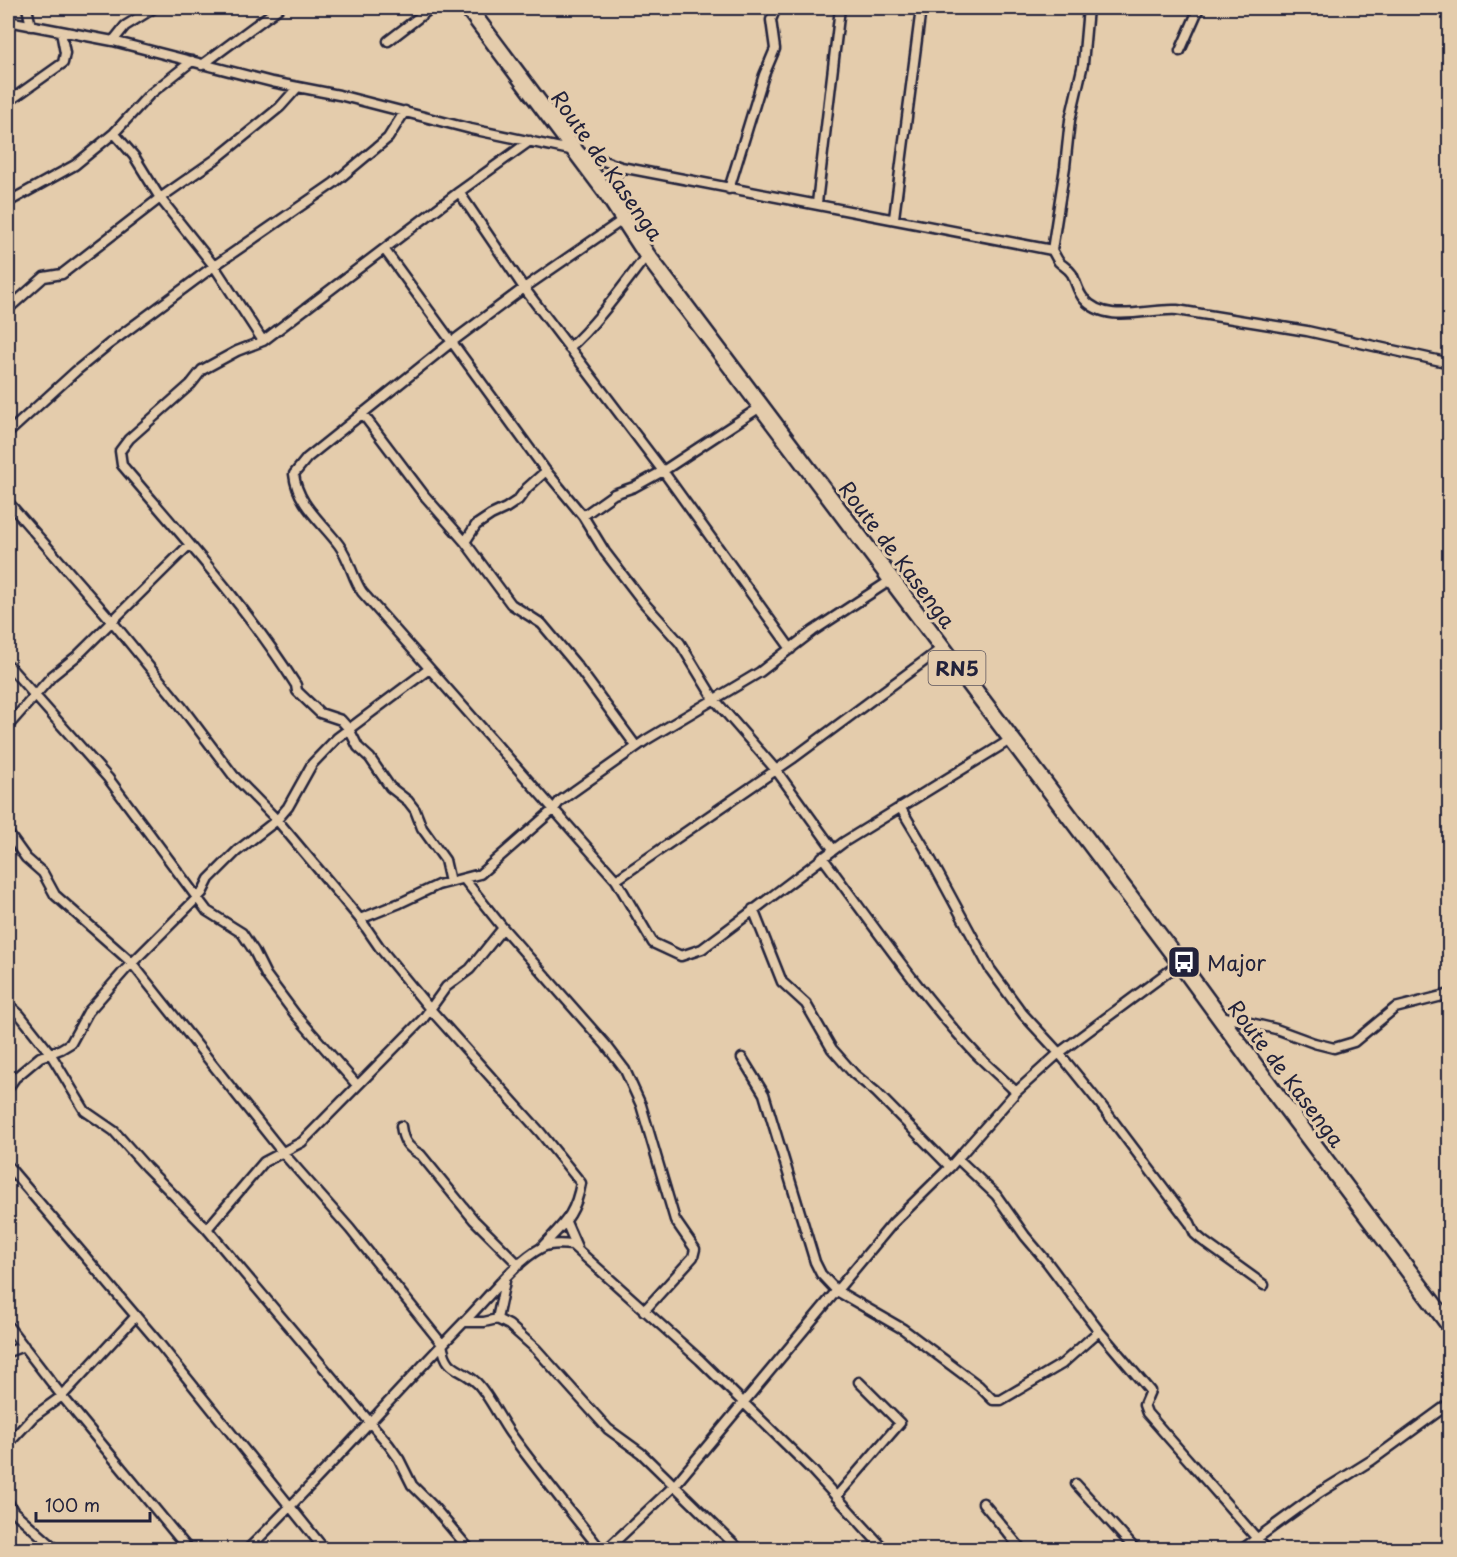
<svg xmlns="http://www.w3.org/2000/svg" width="1457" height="1557" font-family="'Playpen Sans',sans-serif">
<rect width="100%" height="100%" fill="#e4ccac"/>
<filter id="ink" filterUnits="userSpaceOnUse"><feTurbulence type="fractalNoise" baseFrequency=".0167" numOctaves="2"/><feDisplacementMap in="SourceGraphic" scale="12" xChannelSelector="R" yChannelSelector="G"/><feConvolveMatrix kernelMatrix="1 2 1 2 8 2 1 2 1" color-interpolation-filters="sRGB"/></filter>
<g filter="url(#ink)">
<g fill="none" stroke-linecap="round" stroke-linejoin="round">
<defs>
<path id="street" d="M27,8L31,26
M8,21L113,41L272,82L339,95L471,129L575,151L621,167L1052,250C1054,253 1056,258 1059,262C1063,266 1068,268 1072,274C1076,282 1078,293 1084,299C1106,325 1149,308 1177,310L1307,331L1450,363
M113,41L125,26L154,8
M388,41L431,8
M1180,51L1199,8
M202,65L279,8
M8,102L63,63L65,53L61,32
M114,133L134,156L160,198L214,266L263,341
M729,189L764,75L775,49L771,20L776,8
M459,192L524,288L663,471L791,649
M606,192L621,167
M8,202L75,165L114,133L149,95L192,61
M817,203L840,8
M894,218L921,8
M624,219L524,288L453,341L307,458L294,474C297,504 322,522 339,545C350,560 352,577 362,592L616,880L653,943L681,956L702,949L844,842L1010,740
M384,249L546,471L583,516L614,494L634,487L663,471L762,406
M1052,250L1065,167L1070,120L1083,64L1088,8
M8,309L44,277L62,274L160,198L216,159L280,107L297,88
M569,348C599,321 622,287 647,255
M362,413L424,495L465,542L511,604L542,624L578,667L636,746
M8,433L76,371L109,344L214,266L334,183L388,138L405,111
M8,502L111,620L181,706L233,775L277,820L360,919L380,948L430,1009L540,1132L581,1183C575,1216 564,1223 542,1247
M583,516L605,552L644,603L680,643L714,699L776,770L833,849
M465,542L476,525L491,515L506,508L518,500L527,488L546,471
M8,665L108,778L207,911L242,933L254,951L266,975L295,1014L357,1085
M8,726L52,676L78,655L189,545
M900,807L924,847L990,969L1023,1014L1059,1053L1101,1105L1190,1223L1195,1234L1203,1241L1264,1285
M8,833L26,858L43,873L55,895L131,962L283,1153L350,1229L442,1344C447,1373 459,1366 477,1383C488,1394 500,1419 510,1433C539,1473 570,1511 601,1550
M822,857C872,923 919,993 976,1054C989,1067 1003,1079 1016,1092
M464,879L503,928L606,1045L625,1070L641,1105L675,1220L695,1249L693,1257L644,1311
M616,880L792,759L942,648
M450,882L445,860L422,828L415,810L408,801L390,787L370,758L358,747L349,729L341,720L320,713L297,691L296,685C247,607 182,536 122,465L120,451L129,439L191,384L202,370L237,351L263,341L459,192L530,141
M753,909L782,982L806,1004L832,1049L854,1074L876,1092L950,1167
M360,919L400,903L438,885L480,874L553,810L560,801L646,740L760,672L813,631L891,580
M8,1004L20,1015L50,1053L85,1111L114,1131L146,1167L207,1229L389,1445L399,1459L412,1485L432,1505L470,1550
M1221,1016L1276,1029L1314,1043L1334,1048L1354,1042L1395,1008L1450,994
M742,1058L764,1094L815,1262L821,1274L837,1291L903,1329L979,1386L993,1400H1001L1062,1364L1099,1331
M8,1088L15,1078L40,1057L61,1049L71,1043L88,1012L126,969L202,893L209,879L237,851L277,820L288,807L312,764L337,738L429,669
M401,1126C403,1141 407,1147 421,1155L474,1220L519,1265
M958,1159L996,1195L1025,1236L1047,1262L1099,1331L1150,1391L1144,1405L1147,1413L1267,1550
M8,1166L158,1342L325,1550
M566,1222L577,1247
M207,1229L264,1162L302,1142L423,1019L446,987L470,969L503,928
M497,1319L505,1281
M465,1322H484L497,1319L509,1325L536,1349L608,1429L641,1453L740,1550
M8,1326L62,1396L189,1550
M8,1352L24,1346
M8,1444L33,1417L62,1396L136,1316
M1076,1484L1136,1550
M836,1497L900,1423L859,1382
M8,1502L13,1511L57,1550
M983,1503L1022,1550
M247,1550C323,1476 392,1396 465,1321C486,1300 516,1261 541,1248C549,1243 563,1244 572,1245L700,1360L812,1470L885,1550
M606,1550L674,1486L893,1223L950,1167L1016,1092L1059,1053L1180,963
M1241,1550L1319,1493L1372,1460L1450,1403"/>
<path id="highway" d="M468,8L606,192L647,255L1180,963L1275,1093L1450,1326"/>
</defs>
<use href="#street" stroke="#22223b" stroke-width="13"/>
<use href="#highway" stroke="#22223b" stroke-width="20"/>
<use href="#street" stroke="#e4ccac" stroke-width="8"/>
<use href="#highway" stroke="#e4ccac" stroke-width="15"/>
</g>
</g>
<defs>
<symbol id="bus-square" viewBox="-11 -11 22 22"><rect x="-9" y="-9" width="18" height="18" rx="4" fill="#22223b" stroke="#e4ccac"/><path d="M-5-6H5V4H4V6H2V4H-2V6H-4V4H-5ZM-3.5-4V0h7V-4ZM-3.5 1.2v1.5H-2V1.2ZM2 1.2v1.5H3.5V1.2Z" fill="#fff"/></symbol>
</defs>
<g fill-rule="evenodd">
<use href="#bus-square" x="1165" y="943" width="38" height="38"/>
</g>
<g text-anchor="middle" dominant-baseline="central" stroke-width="6" stroke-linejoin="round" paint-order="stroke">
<rect fill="#e4ccac" stroke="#5c555d" stroke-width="1.5" x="928.5" y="651" width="57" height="34" rx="4.5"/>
<g font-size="20" font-weight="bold" fill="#22223b">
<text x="957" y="668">RN5</text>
</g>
<g font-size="21" fill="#22223b" stroke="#e4ccac">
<text transform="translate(608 165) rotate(55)">Route de Kasenga</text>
<text transform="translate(898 554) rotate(53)">Route de Kasenga</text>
<text transform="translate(1287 1073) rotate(53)">Route de Kasenga</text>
</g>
<g font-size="21" fill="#22223b" stroke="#e4ccac" text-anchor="start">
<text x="1207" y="962">Major</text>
</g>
</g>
<rect width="1457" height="1557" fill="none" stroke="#e4ccac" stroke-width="30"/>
<rect x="15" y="15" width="1427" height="1527" fill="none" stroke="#22223b" stroke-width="2" filter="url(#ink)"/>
<path d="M36 1512v9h114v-9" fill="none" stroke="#22223b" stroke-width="3"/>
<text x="45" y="1512" font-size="18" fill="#22223b" stroke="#e4ccac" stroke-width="4.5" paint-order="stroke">100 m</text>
</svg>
